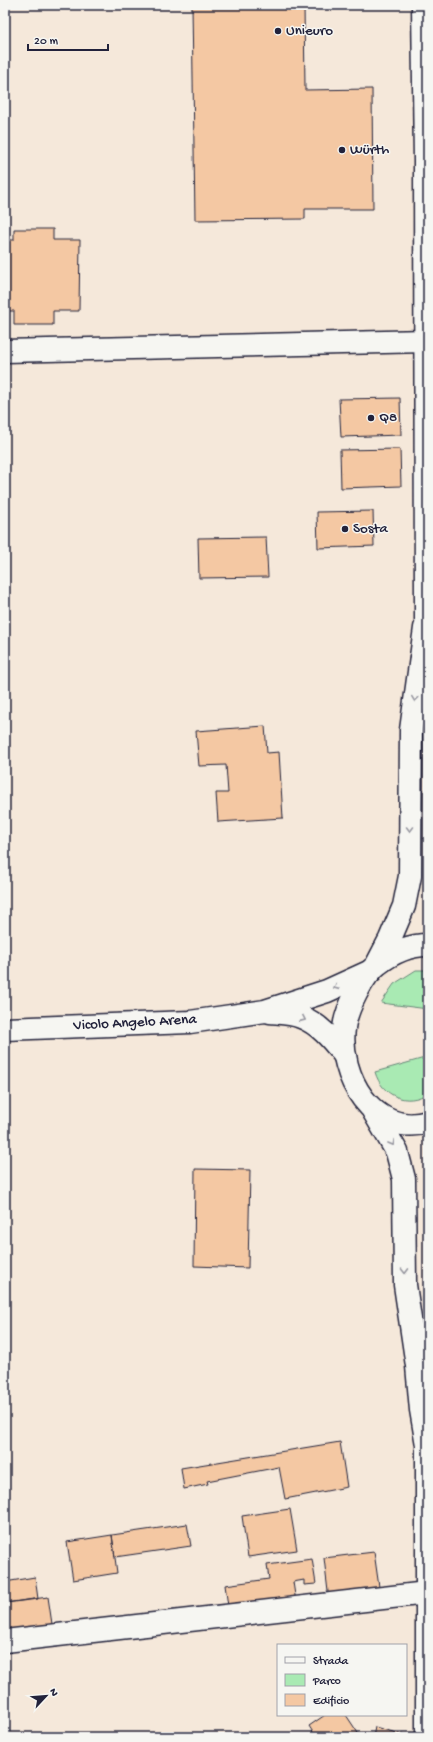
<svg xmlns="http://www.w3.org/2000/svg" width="433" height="1742" font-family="'Gochi Hand',sans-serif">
<rect width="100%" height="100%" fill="#f5e8da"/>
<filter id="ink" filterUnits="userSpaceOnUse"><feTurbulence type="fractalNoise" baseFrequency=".025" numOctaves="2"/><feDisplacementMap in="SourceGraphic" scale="8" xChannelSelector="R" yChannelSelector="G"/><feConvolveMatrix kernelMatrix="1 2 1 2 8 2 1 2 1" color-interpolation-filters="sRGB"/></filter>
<g filter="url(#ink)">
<path fill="#a9eab3" stroke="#668677" d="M416,970H428V1009L381,1003L394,984Z
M428,1057V1093C407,1107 382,1096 375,1072Z"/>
<path fill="#f4c8a3" stroke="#22223b" d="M192,5H304L305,90L372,89L373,209H305V219L195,220Z
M14,229H53V240H80L79,311H53V325H14V311H5V240H14Z
M400,398L401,435L341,437L339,399Z
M400,449L401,486L341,488L340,450Z
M373,511L374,546L318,548L317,512Z
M266,537L268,577L199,578L198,538Z
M265,726L267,753L279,752L283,818L218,822L216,793H228L226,765L199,766L196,731Z
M195,1169L250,1170L248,1268L194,1266Z
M340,1442L347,1487L285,1499L279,1467L207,1481L208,1484L184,1489L181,1468Z
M290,1509L297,1550L248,1557L242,1516Z
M187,1524L191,1546L115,1557L112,1535Z
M112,1535L117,1573L73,1580L67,1542Z
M374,1552L380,1594L329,1600L324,1558Z
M312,1559L316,1584L304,1585V1580L293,1582L296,1602L228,1606L225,1585L269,1579L267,1565Z
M35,1577L38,1599L5,1603V1582Z
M48,1597L52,1624L5,1631V1603Z
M325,1715H346L358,1733L352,1737H316L309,1726Z
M375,1727L404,1735V1737H373Z"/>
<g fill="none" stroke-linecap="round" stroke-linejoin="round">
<defs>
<path id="minor" d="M5,351L426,341
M270,1012C280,1013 292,1013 301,1017C320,1024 333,1041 345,1056
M5,1029L190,1022L265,1011L327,991L371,971
M5,1641L427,1593"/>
<path id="major" d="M423,5L425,162L426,619L428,643
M428,945C410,945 392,953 378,964C363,975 346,1010 344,1028C338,1075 373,1138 428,1122
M377,964L390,939L404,906L410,876L411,730L425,628
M372,1109L397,1152L404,1179L405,1285L417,1366L421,1410L427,1445
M427,1737V1445L428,1436"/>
</defs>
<use href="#minor" stroke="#22223b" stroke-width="25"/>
<use href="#major" stroke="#22223b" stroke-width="25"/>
<use href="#minor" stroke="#f6f6f2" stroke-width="22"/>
<use href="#major" stroke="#f6f6f2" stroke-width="22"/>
</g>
<defs><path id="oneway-chevron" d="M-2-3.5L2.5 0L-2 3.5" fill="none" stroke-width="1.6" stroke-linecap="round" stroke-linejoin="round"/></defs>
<g stroke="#9797a0">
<use href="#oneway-chevron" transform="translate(415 699) rotate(98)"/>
<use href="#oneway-chevron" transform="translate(410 829) rotate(90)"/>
<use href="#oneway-chevron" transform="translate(336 987) rotate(156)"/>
<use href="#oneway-chevron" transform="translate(303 1019) rotate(24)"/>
<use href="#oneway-chevron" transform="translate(392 1143) rotate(61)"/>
<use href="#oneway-chevron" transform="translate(405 1271) rotate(89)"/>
</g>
</g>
<g fill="#22223b" stroke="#f6f6f2" stroke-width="1.5">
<circle cx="278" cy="31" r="4"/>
<circle cx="342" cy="150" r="4"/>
<circle cx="371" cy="418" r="4"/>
<circle cx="345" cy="529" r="4"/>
</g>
<g text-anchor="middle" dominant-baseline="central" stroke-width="3" stroke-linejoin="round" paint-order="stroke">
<g font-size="15" fill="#22223b" stroke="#f6f6f2" text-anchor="start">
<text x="286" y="31">Unieuro</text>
<text x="350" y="150">Würth</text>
<text x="379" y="418">Q8</text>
<text x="353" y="529">Sosta</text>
</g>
<g font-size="15" fill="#22223b" stroke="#f6f6f2">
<text transform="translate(135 1023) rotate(-3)">Vicolo Angelo Arena</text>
</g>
</g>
<rect width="433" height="1742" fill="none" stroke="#f6f6f2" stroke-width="20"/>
<rect x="10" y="10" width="413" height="1722" fill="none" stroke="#22223b" stroke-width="1.5" filter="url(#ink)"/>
<rect x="277" y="1644" width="130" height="72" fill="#f6f6f2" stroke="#a1a1a9"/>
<rect x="285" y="1657" width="20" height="6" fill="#f6f6f2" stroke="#a1a1a9"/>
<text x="313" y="1664" font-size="12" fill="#22223b">Strada</text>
<rect x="285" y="1674" width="20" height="12" fill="#a9eab3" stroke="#a1a1a9"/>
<text x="313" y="1684" font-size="12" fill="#22223b">Parco</text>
<rect x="285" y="1694" width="20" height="12" fill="#f4c8a3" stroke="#a1a1a9"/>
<text x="313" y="1704" font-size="12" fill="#22223b">Edificio</text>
<g transform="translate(46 1696) rotate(64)" stroke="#f6f6f2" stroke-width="3" paint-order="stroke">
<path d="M0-3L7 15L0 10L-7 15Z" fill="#22223b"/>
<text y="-6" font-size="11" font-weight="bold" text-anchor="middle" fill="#22223b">N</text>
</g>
<path d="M28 44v6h80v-6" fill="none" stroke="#22223b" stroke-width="2"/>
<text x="34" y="44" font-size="12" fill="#22223b" stroke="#f6f6f2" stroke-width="3" paint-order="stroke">20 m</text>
</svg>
